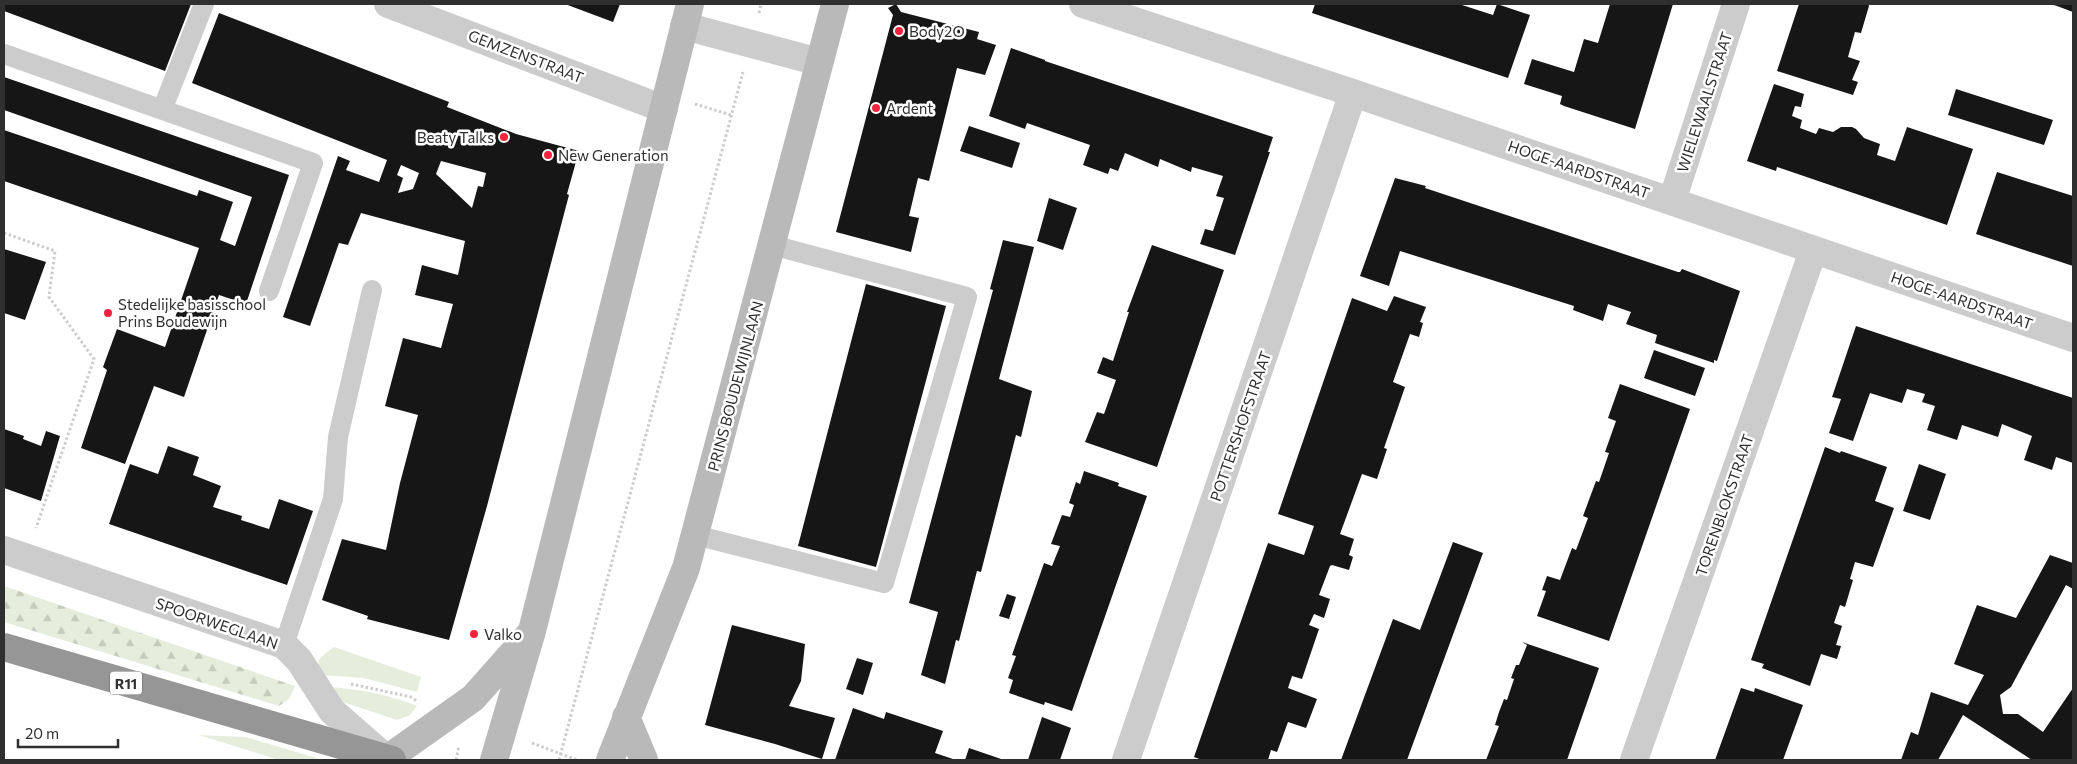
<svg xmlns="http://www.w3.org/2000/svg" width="2077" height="764" font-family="Commissioner,sans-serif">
<defs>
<pattern id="forest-firs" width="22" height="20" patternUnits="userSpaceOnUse" patternTransform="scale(1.25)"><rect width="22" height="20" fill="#e6eddc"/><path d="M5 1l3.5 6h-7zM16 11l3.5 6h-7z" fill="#c6ccbd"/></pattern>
</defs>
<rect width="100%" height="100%" fill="#fff"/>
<path fill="#e6eddc" d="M334,647L421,677L417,692L364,678L323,675C312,661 322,656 334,647Z
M330,687C364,690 386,694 417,706L410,715L397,720L340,701Z
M199,735L246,737L323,760H279Z"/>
<path fill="url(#forest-firs)" d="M4,586L295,686L289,699L279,706L4,622Z"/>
<path fill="#161616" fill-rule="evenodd" d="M4,4H191L165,71L4,11Z
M565,4H620L613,22Z
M896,4L901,12L979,32L977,39L996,45L985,75L957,68L929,181L918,178L909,216L919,218L911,252L836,232L893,15L888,8Z
M1315,4H1459L1493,15L1497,4L1530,15L1508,78L1312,13Z
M1610,4H1673L1635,129L1564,106L1560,104L1562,96L1524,84L1532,59L1574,72L1584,39L1598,43Z
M1799,4H1868L1869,6L1861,33L1855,32L1848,57L1860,61L1852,80L1858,82L1853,95L1777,71Z
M2050,4H2073V12L2057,6Z
M219,13L449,102L447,107L516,134L579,151L567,194L569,195L487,506L449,640L367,619L368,616L322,600L342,539L386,550L400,483L418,415L385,406L403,338L441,348L453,304L415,295L422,265L458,275L465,241L361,213L348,245L339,243L310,326L283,317L338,156L350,161L346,170L379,182L387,160L192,83ZM441,161L486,173L483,187L478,186L472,208L436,174ZM401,165L419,173L413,189L398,193L403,178L397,175Z
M1011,48L1045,60V61L1273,137L1268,152H1270L1235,255L1200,244L1205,229L1213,231L1224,198L1216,196L1223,176L1192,167L1191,172L1160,159L1158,167L1125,153L1118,171L1110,168L1108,174L1083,165L1090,145L1027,123L1025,129L989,116Z
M4,77L289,175L246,304L219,295L184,397L154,386L125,464L81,448L107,370L103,367L117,329L165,347L199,248L4,181V130L197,196L199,190L233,202L220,240L235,246L252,197L4,110Z
M1774,84L1804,94L1801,107L1795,106L1792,116L1802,120L1800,128L1816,134L1819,128L1833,132L1841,127H1852L1856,129L1864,138L1880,144L1877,155L1895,161L1907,127L1973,149L1947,225L1777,167L1776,171L1747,161Z
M1956,89L2053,120L2044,145L1948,115Z
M969,126L1020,143L1012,168L960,151Z
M1997,172L2073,196V266L1976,234Z
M1395,178L1426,186L1425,188L1678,272H1680L1682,269L1740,291L1717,361L1714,360V363L1655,343L1657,335L1626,324L1631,312L1608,304L1603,321L1573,310L1574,306L1400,251L1389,286L1360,276Z
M1049,198L1077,208L1063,250L1037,241Z
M1003,240L1034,247L999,379L1032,391L1021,437L1016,435L981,572L977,571L959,641L956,640L945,684L921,675L938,612L909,603L993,290L990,289Z
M1152,245L1224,270L1157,467L1085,442L1097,412L1104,414L1116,380L1097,373L1103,357L1113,361L1129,312H1127Z
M4,249L46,262L25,320L4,313Z
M866,284L946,306L876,567L798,546Z
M1394,296L1426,307L1420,322L1423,323L1419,337L1410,334L1393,382L1405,387L1384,448L1387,449L1377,479L1362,474L1340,534L1354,539L1349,555L1353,557L1349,570L1332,565L1330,566L1319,595L1330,599L1324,618L1314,614L1309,625L1319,629L1302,679L1292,676L1288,688L1317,699L1306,728L1288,722L1277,752L1271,750L1268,760H1202L1194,757L1268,543L1304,555L1314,526L1278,514L1352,298L1387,311Z
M1856,326L2073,398V463L2056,457L2052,470L2024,460L2032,436L2002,424L1998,437L1962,425L1957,440L1927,430L1935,406L1922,402L1925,394L1907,389L1902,403L1870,393L1853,441L1829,433L1841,399L1832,397Z
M1654,350L1705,368L1695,396L1644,378Z
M1620,384L1690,409L1609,641L1537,616L1546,591L1542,590L1547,576L1560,580L1572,548L1576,550L1588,518L1583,516L1596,481L1599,482L1609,453L1605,452L1616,421L1608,418Z
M4,429L24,436L23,439L41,446L46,431L60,436L41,501L4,488Z
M168,446L199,457L193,475L221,486L213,507L242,516L241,520L269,529L279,499L313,511L287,585L109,524L130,464L158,474Z
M1825,447L1840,453L1841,451L1887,467L1875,501L1894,508L1873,567L1855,562L1850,579L1853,580L1845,607L1840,605L1834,623L1842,626L1836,645L1841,646L1837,659L1821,654L1810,686L1762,668L1764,664L1751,660Z
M1919,464L1946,474L1930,520L1903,511Z
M1084,471L1119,483L1118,486L1147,496L1072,711L1045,702L1044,705L1009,693L1013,680L1008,678L1016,656L1012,655L1044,563L1052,566L1060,546L1051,544L1062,515L1070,517L1074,505L1069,503L1076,482L1080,484Z
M1453,542L1483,553L1407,760H1341L1393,619L1420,630Z
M2050,555L2073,563V589L2066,585L2011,687L2000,695L2003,714H2018L2043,732L2073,688V760H2032L1963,715L1938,760H1901L1911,732L1918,735L1931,692L1968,705L1984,675L1954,664L1977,605L2016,618Z
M1007,594L1016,597L1009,619L999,616Z
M732,625L805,644L801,681L789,706L835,718L822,759L775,744L705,725Z
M1522,642L1599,668L1567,760H1486L1499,726L1495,725L1499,712L1504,699L1507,700L1514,679L1511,678L1516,665H1519L1527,645Z
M857,658L873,663L863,695L846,689Z
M1741,688L1754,692L1755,688L1803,705L1783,760H1715Z
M853,708L884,719L886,712L943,731L935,753L956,760H835Z
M1042,717L1071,728L1060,760H1028Z
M969,748L1004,760H965Z"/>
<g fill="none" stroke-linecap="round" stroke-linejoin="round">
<path stroke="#ccc" stroke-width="3" stroke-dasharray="2.5 2.5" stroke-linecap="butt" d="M759,13L761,4
M695,104L731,115
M4,233L55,251L49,297L94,359L36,528
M351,684L411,697L417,701
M532,743L577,760
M456,760L459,746
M559,760L743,72"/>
<path stroke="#ccc" stroke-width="20" d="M4,54L313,163L269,291
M162,110L204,4
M695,535L884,583L967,297L772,245
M284,645L333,499L338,437L372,290"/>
<path stroke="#ccc" stroke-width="28" d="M388,4L664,109
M1083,4L1353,93L2073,338
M684,26L819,62
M1672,201L1736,4
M4,550L284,645L299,660L332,711L387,759
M1126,760L1353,93
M1634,760L1813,251"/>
<path stroke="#b9b9b9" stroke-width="28" d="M626,717L644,760
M387,759L473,698L528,636
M494,760L532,631L690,4
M610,760L686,568L835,4"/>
<path stroke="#969696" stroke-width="28" d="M4,647L392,760"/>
</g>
<g fill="#f3243e" stroke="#fff" stroke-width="2">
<circle cx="899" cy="31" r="5"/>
<circle cx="876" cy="108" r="5"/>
<circle cx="504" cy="137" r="5"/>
<circle cx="548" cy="155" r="5"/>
<circle cx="108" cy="313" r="5"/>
<circle cx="474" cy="634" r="5"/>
</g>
<g text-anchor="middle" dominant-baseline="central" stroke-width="5" stroke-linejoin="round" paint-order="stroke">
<rect fill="#fff" stroke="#6d6d6d" stroke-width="1" x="110" y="671.5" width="32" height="23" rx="4"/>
<g font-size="14" font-weight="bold" fill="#2f2f2f">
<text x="126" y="683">R11</text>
</g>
<g font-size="15" fill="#2f2f2f" stroke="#fff" text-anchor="start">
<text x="909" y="31">Body2O</text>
<text x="886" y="108">Ardent</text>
<text x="494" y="137" text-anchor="end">Beaty Talks</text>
<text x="558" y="155">New Generation</text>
<text x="118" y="304">Stedelijke basisschool<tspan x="118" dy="17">Prins Boudewijn</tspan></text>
<text x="484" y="634">Valko</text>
</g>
<g font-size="15" fill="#2f2f2f" stroke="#fff">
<text transform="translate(526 56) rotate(21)">GEMZENSTRAAT</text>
<text transform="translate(1704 102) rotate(-72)">WIELEWAALSTRAAT</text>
<text transform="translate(1579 169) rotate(19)">HOGE-AARDSTRAAT</text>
<text transform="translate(1962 300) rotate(19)">HOGE-AARDSTRAAT</text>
<text transform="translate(735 386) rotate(-75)">PRINS BOUDEWIJNLAAN</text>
<text transform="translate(1240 426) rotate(-71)">POTTERSHOFSTRAAT</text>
<text transform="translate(1724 505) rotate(-71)">TORENBLOKSTRAAT</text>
<text transform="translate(217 623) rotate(19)">SPOORWEGLAAN</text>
</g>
</g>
<rect width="2077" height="764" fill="none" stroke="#2f2f2f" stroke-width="10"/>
<path d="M18 739v8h100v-8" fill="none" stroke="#2f2f2f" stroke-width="2.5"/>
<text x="25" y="739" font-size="15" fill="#2f2f2f" stroke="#ffffff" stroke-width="4" paint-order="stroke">20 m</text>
</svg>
